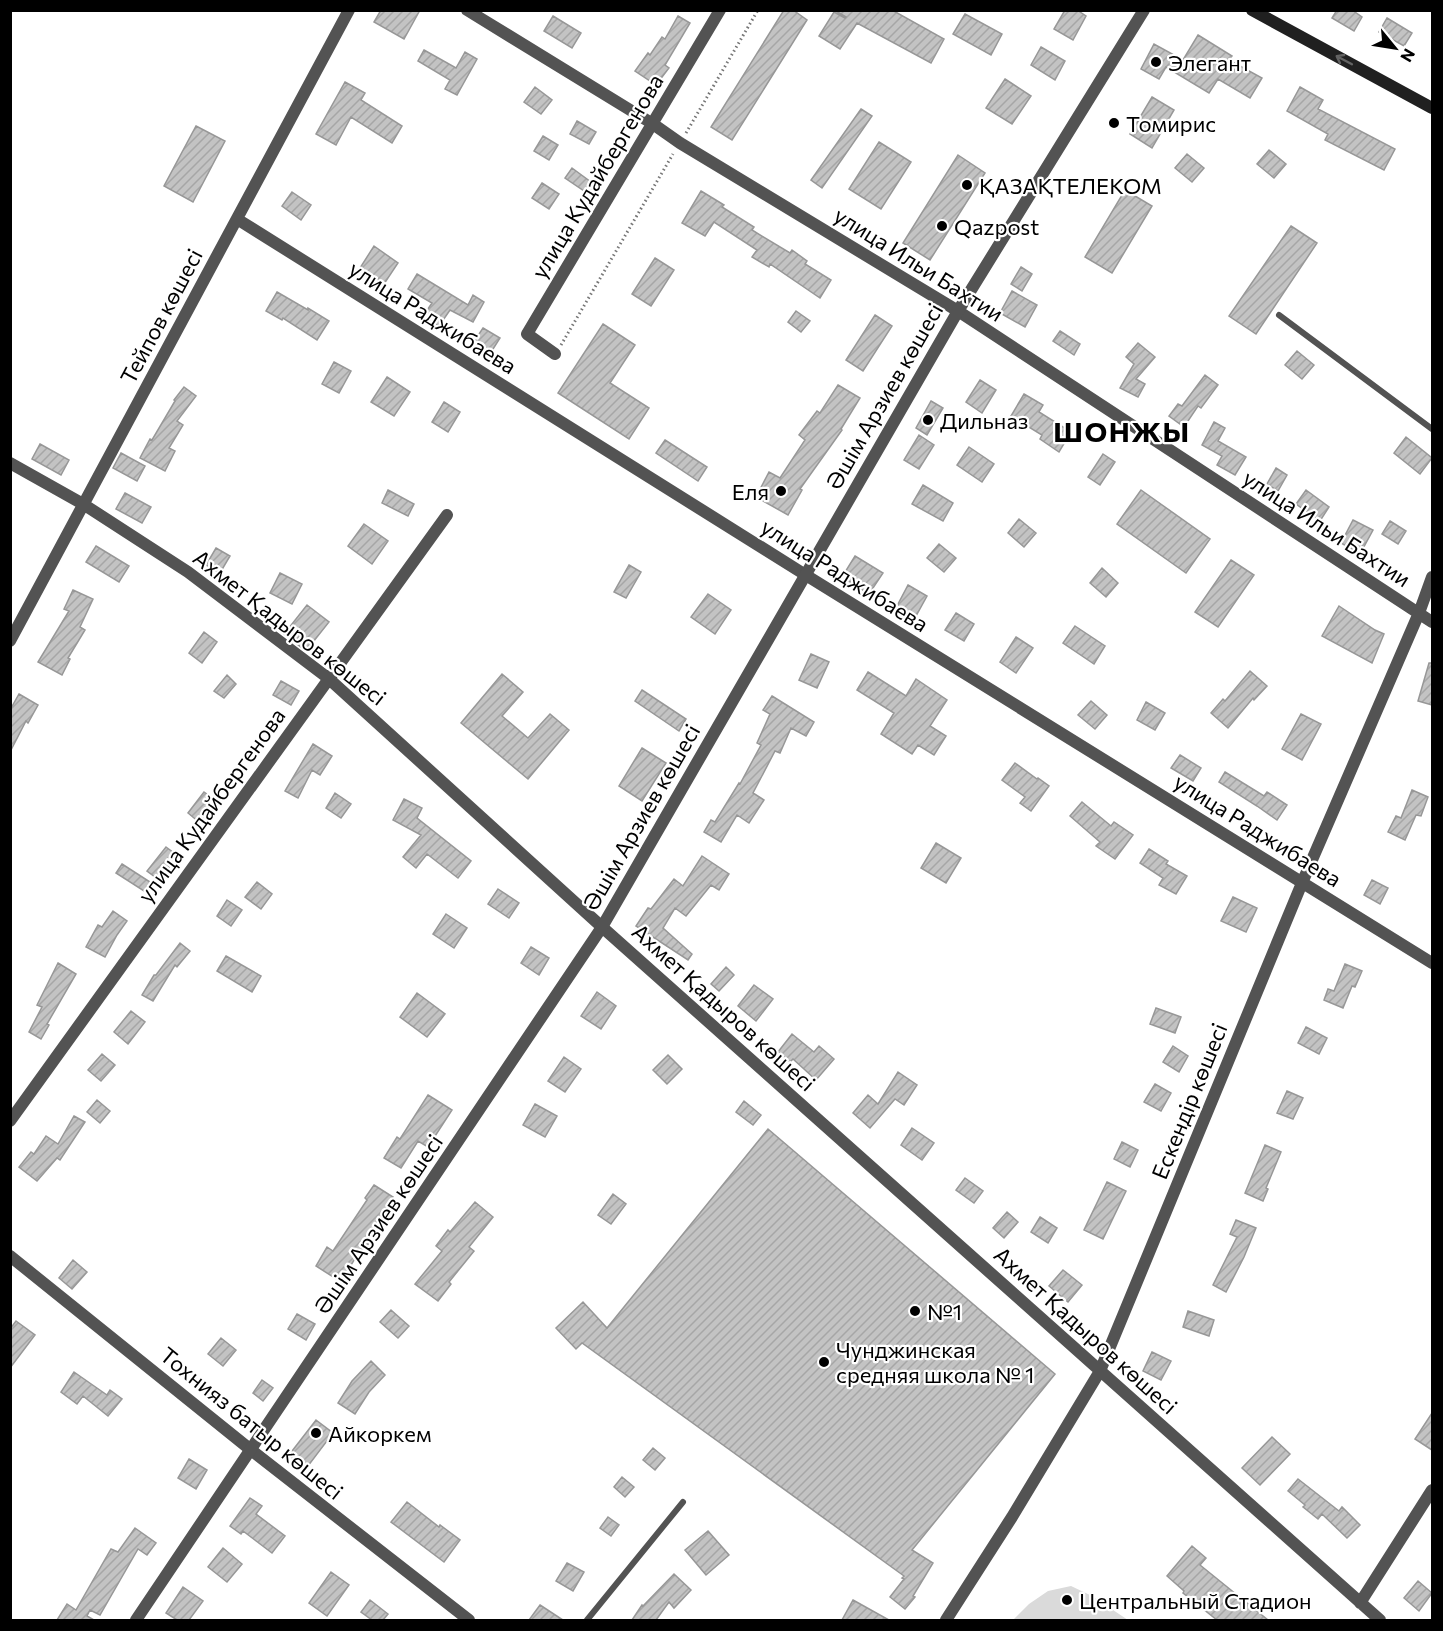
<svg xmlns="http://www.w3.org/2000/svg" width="1443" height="1631" font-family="Commissioner,sans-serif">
<defs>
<pattern id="building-hatch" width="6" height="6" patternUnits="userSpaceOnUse" patternTransform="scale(1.5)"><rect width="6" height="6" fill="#c3c3c3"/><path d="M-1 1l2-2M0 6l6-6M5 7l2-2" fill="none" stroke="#a6a6a6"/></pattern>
</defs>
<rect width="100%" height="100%" fill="#fff"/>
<path fill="#dadada" d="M1071,1586L1092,1596L1128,1620H1013L1029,1604L1048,1591Z"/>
<path fill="url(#building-hatch)" stroke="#979797" stroke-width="1.5" d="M381,10H420L404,39L374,22Z
M784,10H793L807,20L732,140L711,127Z
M834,10H892L944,39L931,63L857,23L840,49L819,36L834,12L845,18L846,17Z
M1065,10H1077L1086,16L1073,40L1054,29Z
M1337,10H1352L1362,17L1354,31L1332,18Z
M965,14L1002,34L991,55L953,34Z
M553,16L581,33L572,48L544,31Z
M678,16L690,23L665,65L669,68L656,85L635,71L648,53L650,55L662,37L665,39Z
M1387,18L1412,33L1404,46L1379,32Z
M1198,35L1232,56L1229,60L1262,78L1250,98L1218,79L1209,93L1166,67L1159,79L1141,69L1154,44L1183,60Z
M1041,47L1065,61L1055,80L1031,65Z
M424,50L456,68L465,52L477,59L457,95L445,89L450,80L418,61Z
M1005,79L1031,96L1012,124L986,108Z
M345,82L365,93L361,100L402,126L392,143L351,117L336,145L316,134Z
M535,87L552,100L541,114L524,102Z
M1300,87L1323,100L1318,109L1395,149L1384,170L1325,140L1328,134L1287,111Z
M1152,97L1174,110L1152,148L1130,134Z
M861,109L872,116L822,188L811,180Z
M577,121L596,132L589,144L570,134Z
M196,126L225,141L193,202L164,186Z
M543,136L558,145L549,160L534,151Z
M879,142L911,162L881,209L849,189Z
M1269,150L1286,164L1274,178L1257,164Z
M1187,154L1204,168L1192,182L1175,168Z
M958,155L985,173L930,260L903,243Z
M572,168L599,188L593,197L565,178Z
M542,183L559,194L549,209L532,198Z
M1125,190L1152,206L1112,273L1085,257Z
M701,191L724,205L722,207L754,227L752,230L790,253L792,250L807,261L805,264L831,280L820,298L770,264L769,267L752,257L757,250L714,222L705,236L682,223Z
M292,192L311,205L301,220L282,206Z
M1291,226L1317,243L1256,334L1229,316Z
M374,246L398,263L384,284L360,268Z
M655,258L674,270L651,306L632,294Z
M1021,267L1032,274L1022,291L1011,284Z
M417,274L468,305L473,295L484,302L473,322L450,310L439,326L423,316L432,303L408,289Z
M1012,291L1037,305L1025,327L1000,313Z
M277,292L308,310V308L329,321L317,340L283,318L282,320L266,311Z
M796,311L810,321L801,332L788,322Z
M875,315L892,326L863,371L846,360Z
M603,324L635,345L610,383L649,408L629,439L558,393Z
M483,328L500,338L488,357L471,346Z
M1060,331L1080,344L1074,355L1053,341Z
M1138,343L1155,357L1136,379L1145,384L1138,397L1120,388L1134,364L1126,357Z
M1297,351L1314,365L1302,379L1285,365Z
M334,362L351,371L339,393L322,384Z
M1205,375L1218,385L1201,408L1198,406L1184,427L1169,416L1178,404L1182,406Z
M387,377L410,392L394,416L371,402Z
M980,380L996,390L982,413L966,402Z
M838,385L860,398L841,429L842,430L800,489L802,490L788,515L756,497L769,472L780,478L805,440L799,435L817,411L820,413Z
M184,387L196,396L177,421L183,425L169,448L175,451L165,471L140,458L150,439L152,440L175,401L174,400Z
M1024,394L1043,405L1039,412L1071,432L1059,452L1040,439L1042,435L1011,416Z
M931,401L943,408L927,435L916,428Z
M444,402L460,412L448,432L432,422Z
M1214,422L1225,428L1218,441L1246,457L1235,475L1217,465L1222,456L1202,445Z
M919,435L934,445L919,469L904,460Z
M1406,437L1432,458L1420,474L1394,453Z
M665,440L707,467L698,481L656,453Z
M40,444L69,460L61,475L32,459Z
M969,447L994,464L982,482L957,465Z
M121,453L145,466L137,481L113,468Z
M1103,454L1115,462L1100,485L1088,477Z
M1276,468L1287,475L1278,491L1267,484Z
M923,485L953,503L943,521L912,504Z
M388,490L414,504L408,516L382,503Z
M1141,490L1210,539L1186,573L1117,524Z
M1306,490L1329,507L1320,521L1296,504Z
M125,493L151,507L142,523L116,509Z
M1019,519L1036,533L1024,547L1008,533Z
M1353,520L1373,530L1360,554L1341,543Z
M1390,521L1406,531L1398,544L1382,534Z
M364,524L388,541L372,564L348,546Z
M939,544L956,558L944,572L927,558Z
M96,546L129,566L119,582L86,562Z
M216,548L230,556L220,573L206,565Z
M855,556L883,573L869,594L842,577Z
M1231,560L1254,575L1218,627L1195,612Z
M629,565L641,572L626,598L614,592Z
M1102,568L1118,583L1106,597L1090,583Z
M280,573L302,584L292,604L270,593Z
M908,585L927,596L916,616L897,606Z
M73,590L93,599L80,627L85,630L68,658L70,659L62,675L38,662L69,611L64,609Z
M708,594L731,610L715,634L691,617Z
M307,605L329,622L306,651L284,634Z
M1339,606L1375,630L1384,634L1372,663L1322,636Z
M956,613L974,624L964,641L945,630Z
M1075,626L1105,646L1094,664L1063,643Z
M204,632L217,642L202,663L189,653Z
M1016,637L1033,648L1016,673L1000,662Z
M811,654L829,662L817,688L799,680Z
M1429,663H1432V705L1418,701Z
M1250,671L1267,686L1254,700L1253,698L1228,728L1211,713L1223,699L1225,701Z
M868,672L906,696L916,679L947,700L930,726L946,736L934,755L918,745L912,754L881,734L894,713L857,690Z
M502,674L523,692L502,716L528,738L550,714L569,730L528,779L461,723Z
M227,675L236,684L224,698L214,691Z
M281,681L299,691L291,705L273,695Z
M642,690L686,719L679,731L635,701Z
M19,694L38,705L28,723L26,721L10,752V710Z
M772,696L814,722L806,736L791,728L780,753L775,751L753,793L764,800L749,823L737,815L721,842L704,832L711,820L715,822L739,783L740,784L761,745L757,743L770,714L763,710Z
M1091,701L1107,715L1095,729L1078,715Z
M1146,702L1165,713L1155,730L1137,720Z
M1301,714L1321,724L1302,760L1282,749Z
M313,744L332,756L320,775L312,770L298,798L285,791Z
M642,748L666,763L642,801L619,786Z
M1180,755L1201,768L1193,781L1171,768Z
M1015,763L1037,779L1038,778L1049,786L1031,811L1020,803L1025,797L1002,780Z
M1225,772L1264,796L1267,792L1287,805L1277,820L1257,806L1219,782Z
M1412,790L1428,797L1421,816L1416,815L1405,840L1388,832L1396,816L1401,818Z
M204,792L217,801L200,823L188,813Z
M335,793L351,804L341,818L326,808Z
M404,799L422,808L417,818L471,861L458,878L427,854L416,868L403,857L421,835L393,820Z
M1082,802L1111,826L1114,822L1133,835L1115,859L1096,846L1100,842L1070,816Z
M936,843L961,858L946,883L921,868Z
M166,847L178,856L159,880L147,871Z
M1149,849L1168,861L1166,864L1187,876L1176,894L1159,885L1163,878L1140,863Z
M702,856L729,874L719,890L711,885L686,916L675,908L663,928L692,954L688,960L636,926L648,908L651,909L674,879L683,886Z
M122,864L150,882L144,891L116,873Z
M1372,880L1388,888L1380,904L1364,895Z
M257,882L272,894L261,909L245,897Z
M498,889L519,903L509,918L488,904Z
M1233,897L1257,908L1246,932L1221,921Z
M227,900L242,910L231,926L217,916Z
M113,911L127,921L117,935L105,957L86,947L98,925L102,927Z
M446,914L467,928L454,948L433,934Z
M180,943L190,951L177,967L175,965L153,1001L142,995L154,975H156Z
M531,947L549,958L539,975L521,963Z
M226,956L261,976L252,992L217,971Z
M58,963L76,974L47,1024L49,1025L41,1039L29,1032L42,1007L37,1005Z
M1345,964L1362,971L1355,987L1352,986L1343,1008L1324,1000L1328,989L1334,991Z
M726,967L734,975L719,991L711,984Z
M754,985L773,999L756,1021L738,1006Z
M597,992L616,1006L601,1029L581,1016Z
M417,993L445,1014L427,1037L400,1017Z
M1156,1008L1181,1017L1175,1033L1150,1024Z
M131,1011L145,1022L128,1044L114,1032Z
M1306,1027L1327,1038L1319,1054L1298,1043Z
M792,1034L814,1052L819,1046L834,1059L816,1080L793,1059L790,1062L778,1052Z
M1173,1046L1188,1056L1179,1072L1163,1062Z
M102,1054L115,1065L101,1081L88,1070Z
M668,1055L682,1069L667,1084L653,1070Z
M564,1057L581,1069L565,1092L548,1081Z
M898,1072L917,1085L904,1105L895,1099L870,1128L853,1113L868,1095L878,1104Z
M1155,1084L1171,1093L1161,1111L1144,1102Z
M1287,1091L1303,1098L1293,1119L1277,1113Z
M428,1095L452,1110L428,1147L418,1141L401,1168L384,1158L397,1137L400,1139Z
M97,1100L110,1111L100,1123L87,1112Z
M744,1101L761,1115L753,1125L736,1112Z
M535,1104L557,1116L545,1137L523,1125Z
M74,1116L85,1122L60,1160L57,1158L37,1181L19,1167L31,1152L34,1154L46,1136L58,1144Z
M912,1128L934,1143L922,1160L901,1145Z
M768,1129L1055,1374L912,1550L933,1563L913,1596L915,1597L905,1609L890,1597L904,1579L902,1578L904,1576L582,1343L576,1349L556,1328L583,1302L607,1328Z
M1122,1142L1138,1150L1130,1167L1114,1159Z
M1265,1145L1281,1152L1266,1188L1268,1189L1263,1201L1245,1193Z
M965,1178L983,1191L974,1203L956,1190Z
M1107,1182L1126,1191L1103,1239L1084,1230Z
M374,1185L393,1197L376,1223L380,1226L363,1252L360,1250L341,1282L316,1266L327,1247L333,1251L367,1200L365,1198Z
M613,1194L626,1204L611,1224L598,1215Z
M475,1202L493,1217L469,1247L474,1251L449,1282L451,1284L438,1301L415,1284L442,1251L436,1246L448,1230L450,1232Z
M1007,1212L1018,1222L1004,1238L993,1228Z
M1040,1217L1057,1228L1048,1243L1031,1232Z
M1236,1220L1256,1228L1244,1257L1226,1292L1213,1285L1237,1237L1230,1234Z
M73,1260L87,1272L72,1289L59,1278Z
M1063,1270L1082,1285L1068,1302L1049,1286Z
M391,1310L409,1326L398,1338L380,1322Z
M1188,1311L1214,1320L1209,1336L1183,1327Z
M297,1314L315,1324L306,1340L288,1329Z
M16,1321L35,1335L10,1368V1329Z
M221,1338L236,1350L223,1366L208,1354Z
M1152,1352L1171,1361L1161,1380L1143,1371Z
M371,1361L385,1375L369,1392L355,1414L338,1403L352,1381Z
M74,1372L107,1395L110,1390L122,1399L108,1416L83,1396L77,1404L61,1392Z
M262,1380L273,1388L263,1401L253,1393Z
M1432,1413V1450L1415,1439Z
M316,1420L333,1433L305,1470L289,1455Z
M1272,1437L1290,1454L1260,1485L1242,1468Z
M653,1448L665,1458L655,1470L643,1460Z
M189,1459L207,1470L196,1489L178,1478Z
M622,1477L634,1487L625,1497L614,1487Z
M1298,1479L1339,1511L1342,1507L1360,1525L1347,1538L1322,1514L1318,1519L1303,1507L1305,1505L1288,1491Z
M250,1498L262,1506L256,1514L285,1536L272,1553L243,1531L241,1534L230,1526Z
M407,1502L439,1527L440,1525L460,1540L444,1562L391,1522Z
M608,1517L619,1525L611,1536L600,1528Z
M135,1528L156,1543L147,1555L138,1549L100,1615L90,1610L87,1616L94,1620H57L67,1604L76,1610L111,1549L118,1552Z
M708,1531L729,1555L706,1575L685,1550Z
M1192,1546L1206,1558L1200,1565L1268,1620H1217L1183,1593L1184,1591L1167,1576Z
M223,1548L242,1564L227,1582L208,1567Z
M567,1563L584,1572L573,1591L556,1581Z
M331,1572L349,1585L327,1616L309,1603Z
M674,1574L691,1590L674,1608L669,1602L656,1620H632L642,1605L643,1606Z
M1418,1581L1432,1593L1419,1611L1404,1598Z
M183,1587L203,1601L189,1620H177L166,1613Z
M370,1600L388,1614L383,1620H372L361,1612Z
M853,1600L889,1620H842Z
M540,1605L563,1620H529Z"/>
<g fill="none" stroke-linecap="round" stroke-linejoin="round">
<path stroke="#757575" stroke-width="3" stroke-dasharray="1.5 3" stroke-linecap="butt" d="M686,133L758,10
M561,345L673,154"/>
<path stroke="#535353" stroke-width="6" d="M1279,315L1432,429
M587,1620L683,1502"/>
<path stroke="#535353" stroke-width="12" d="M467,10L653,124L680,143L958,311L1432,622
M237,219L804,574L1432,963
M555,354L527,334L720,10
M10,463L83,504L188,572L328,678L602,927L1380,1620
M10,641L349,10
M10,1121L447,515
M10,1256L251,1450L469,1620
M1360,1603L1432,1490
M946,1620L1012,1517L1100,1371L1302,883L1419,613L1432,577"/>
<path stroke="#535353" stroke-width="12" d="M136,1620L602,927L958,311L1144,10"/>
<path stroke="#202020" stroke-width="12" d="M1252,10L1432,108"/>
</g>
<defs><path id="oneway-shaft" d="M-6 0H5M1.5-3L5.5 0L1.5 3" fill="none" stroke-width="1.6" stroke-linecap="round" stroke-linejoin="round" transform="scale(1.5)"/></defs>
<use stroke="#636363" href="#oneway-shaft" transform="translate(1344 60) rotate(-152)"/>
<g fill="#000" stroke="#fff" stroke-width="2">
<circle cx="1156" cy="62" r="6"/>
<circle cx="1114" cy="123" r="6"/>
<circle cx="967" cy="185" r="6"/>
<circle cx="942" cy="226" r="6"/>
<circle cx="928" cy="420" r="6"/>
<circle cx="781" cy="491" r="6"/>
<circle cx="915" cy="1311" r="6"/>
<circle cx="824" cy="1362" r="6"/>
<circle cx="316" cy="1433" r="6"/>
<circle cx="1067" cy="1600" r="6"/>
</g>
<g text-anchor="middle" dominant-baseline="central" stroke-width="4.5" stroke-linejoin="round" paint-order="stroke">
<g font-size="22" fill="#000" stroke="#fff" text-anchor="start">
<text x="1168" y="62">Элегант</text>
<text x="1126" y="123">Томирис</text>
<text x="979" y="185">ҚАЗАҚТЕЛЕКОМ</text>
<text x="954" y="226">Qazpost</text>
<text x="940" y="420">Дильназ</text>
<text x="769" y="491" text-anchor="end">Еля</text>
<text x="927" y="1311">№1</text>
<text x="836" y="1349">Чунджинская<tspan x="836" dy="25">средняя школа № 1</tspan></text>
<text x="328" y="1433">Айкоркем</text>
<text x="1079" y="1600">Центральный Стадион</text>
</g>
<g font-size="22" fill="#000" stroke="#fff">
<text transform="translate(597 176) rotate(-59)">улица Кудайбергенова</text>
<text transform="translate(919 264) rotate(32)">улица Ильи Бахтии</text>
<text transform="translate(161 316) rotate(-62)">Тейпов көшесі</text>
<text transform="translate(433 317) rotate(32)">улица Раджибаева</text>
<text transform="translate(884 396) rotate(-60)">Әшім Арзиев көшесі</text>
<text transform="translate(1327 528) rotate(33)">улица Ильи Бахтии</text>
<text transform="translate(845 575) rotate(32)">улица Раджибаева</text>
<text transform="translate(290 627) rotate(38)">Ахмет Қадыров көшесі</text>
<text transform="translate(211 805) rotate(-54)">улица Кудайбергенова</text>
<text transform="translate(641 817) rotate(-60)">Әшім Арзиев көшесі</text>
<text transform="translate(1258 830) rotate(32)">улица Раджибаева</text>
<text transform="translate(724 1007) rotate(42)">Ахмет Қадыров көшесі</text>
<text transform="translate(1189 1101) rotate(-68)">Ескендір көшесі</text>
<text transform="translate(378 1224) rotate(-56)">Әшім Арзиев көшесі</text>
<text transform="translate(1086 1330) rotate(42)">Ахмет Қадыров көшесі</text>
<text transform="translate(252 1423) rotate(39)">Тохнияз батыр көшесі</text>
</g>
<g font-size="28" font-weight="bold" letter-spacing="1.5" fill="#000" stroke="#fff">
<text x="1122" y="431">ШОНЖЫ</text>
</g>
</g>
<rect width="1443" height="1631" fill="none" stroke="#000000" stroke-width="24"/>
<g transform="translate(1395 48) rotate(120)" stroke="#ffffff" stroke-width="4.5" paint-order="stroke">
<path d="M0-4.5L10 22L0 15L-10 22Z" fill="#000000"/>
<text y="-9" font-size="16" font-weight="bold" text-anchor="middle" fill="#000000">N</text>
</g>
</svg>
